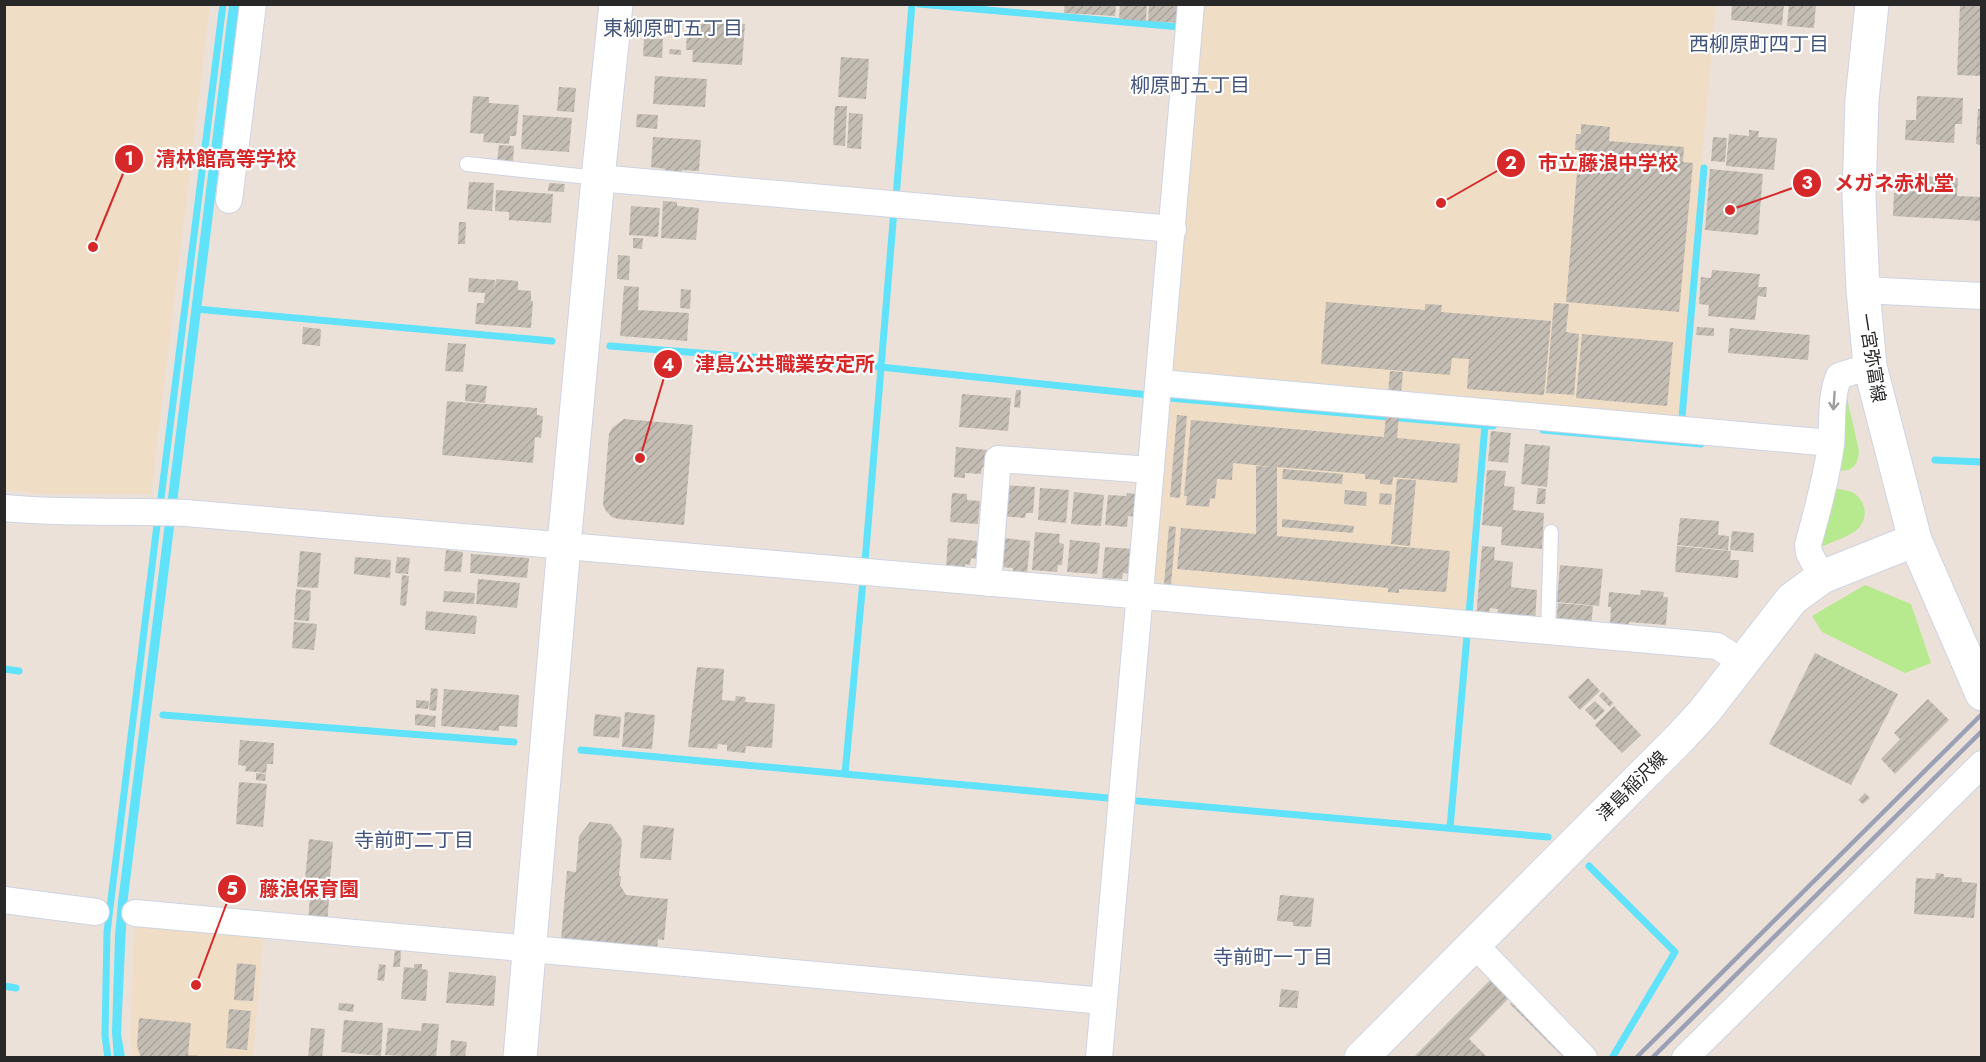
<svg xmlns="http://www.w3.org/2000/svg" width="1986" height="1062" font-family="Jost,'Noto Sans JP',sans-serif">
<defs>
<pattern id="building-hatch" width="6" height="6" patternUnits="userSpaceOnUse" patternTransform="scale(1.5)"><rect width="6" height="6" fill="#c3bdb4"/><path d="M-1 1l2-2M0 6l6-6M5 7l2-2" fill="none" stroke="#a8a29b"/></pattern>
</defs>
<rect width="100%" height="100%" fill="#ece1d8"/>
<path fill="#f0ddc5" d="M5,4L210,5L151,494H42L5,490Z
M1201,5H1716L1678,420L1484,402L1465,621L1151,585Z
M135,921L264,933L253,1057L133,1058L130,1038Z"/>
<path fill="#b7e98e" d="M1845,389L1859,451C1857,467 1853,471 1837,471Z
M1833,488C1839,489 1846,490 1852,492C1868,501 1869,522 1854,532C1843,539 1829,543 1818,548Z
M1865,585L1911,604L1931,663L1905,673L1822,632L1812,616Z"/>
<path fill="#5fe2fa" d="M229,5H239L127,905L121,1034L125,1057L114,1058L112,1032L115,936L118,902Z"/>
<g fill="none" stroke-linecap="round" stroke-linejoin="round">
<path stroke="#5fe2fa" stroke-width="7" d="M919,4L1180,27
M896,197L912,4
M196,309L552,341
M610,346L880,367L1149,395
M1169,398L1493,426
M1682,417L1704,168
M1543,430L1701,444
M1935,460L1982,462
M160,506L223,4
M865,562L894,210
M1469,614L1485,425
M4,669L19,671
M163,715L514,742
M581,750L1108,798
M845,774L863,581
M1138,801L1548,837
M1450,828L1467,636
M1589,866L1675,952L1612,1058
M4,986L16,988
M108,1058L105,1036L107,932L158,517"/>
</g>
<path fill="url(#building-hatch)" d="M1065,4H1116L1115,16L1064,13Z
M1120,4H1147L1146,21L1119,19Z
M1149,4H1181L1180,23L1148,21Z
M1732,4H1784L1782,25L1731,20Z
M1789,4H1816L1814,28L1787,26Z
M1960,5H1982V76L1957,75Z
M695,20L745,24L742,65L692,62L693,50H686L687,31L694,32Z
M644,38L663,39L662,58L643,56Z
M670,49L681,50V55L669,54Z
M841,57L869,59L866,99L838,97Z
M655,76L707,79L705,107L653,104Z
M559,87L576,88L574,112L557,111Z
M473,96L489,97V103L519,105L516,136H510L509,144L483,142L484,134L470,133Z
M1917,96L1963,98L1962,124H1955L1954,143L1905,140L1906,120H1916Z
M835,106H847L845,146L833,145Z
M1978,109H1982V145L1976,144Z
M849,113L863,114L861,149L847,148Z
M637,114L658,115L657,129L636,127Z
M523,115L572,118L569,152L521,149Z
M1581,124L1610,127L1609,141L1684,147L1683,162L1693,163L1679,312L1566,302L1579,150H1575L1576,134H1581Z
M1749,130L1759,131L1758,137L1777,138L1774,170L1726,166L1729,134L1749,136Z
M653,137L701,140L699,171L682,170V175L664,174L665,169L651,167Z
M1713,137L1727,138L1725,162L1711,161Z
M499,145L514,146L513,162L497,161Z
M1710,169L1763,174L1758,235L1705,230Z
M1903,175L1958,178L1957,196L1982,197V221L1893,216L1894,193H1903Z
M469,182L494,183L492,211L467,209Z
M549,183L565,184L564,192L548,191Z
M496,190L553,194L551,223L509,220V212L495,211Z
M663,201L677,202V206L699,208L696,240L661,238Z
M631,206L660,208L658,237L629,235Z
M459,222H466L465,244H458Z
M633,238H643L642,249L633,248Z
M618,255L630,256L629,280L617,279Z
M1712,270L1760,274L1758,287H1767L1766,297L1758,296L1755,320L1708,316L1709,305L1699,304L1701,277L1711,278Z
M469,278L495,280L494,294L496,279L518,281V290L531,291V301H533L531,328L475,324L477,303H484L485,293L468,292Z
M624,286L639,287L638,310L689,313L687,341L620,336Z
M681,289L691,290L690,309L680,308Z
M1326,302L1425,310V304L1442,305L1441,312L1551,321L1544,395L1467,389L1469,359L1452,358L1450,375L1321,364Z
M1554,303L1569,304L1566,332L1579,334L1574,395L1546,393Z
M303,327L321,329L320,346L302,344Z
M1697,327L1714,328V336L1696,335Z
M1730,328L1810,335L1808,360L1728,353Z
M1582,334L1673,342L1667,406L1576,398Z
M448,343L466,344L463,372L445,371Z
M1390,371L1403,372L1397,438L1460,444L1457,483L1393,477L1392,485L1380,484V480L1365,479V474L1277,467V536L1450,551L1446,592L1399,589V593L1388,592V588L1177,569L1181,528L1256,534V466L1274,467L1233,463L1232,480L1217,479L1215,499L1210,498L1209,507L1186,505L1187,496H1184L1191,420L1384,437Z
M466,384L487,386L485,403L465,401Z
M1016,390H1021L1020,408L1014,407Z
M962,394L1011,398L1008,431L959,427Z
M447,401L537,408V415L543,416L541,438L535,437L533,463L442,455Z
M1177,415L1187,416L1180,498L1170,497Z
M624,419L693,425L684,525L618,519L612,517L606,511L603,505L609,434L612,428Z
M1491,431L1511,433L1508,463L1488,461Z
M1525,444L1550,446L1547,487L1521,484Z
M956,447L987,450L986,467H982L981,474L965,473V478L954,477Z
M1283,469L1343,474L1342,484L1282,479Z
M1487,470L1506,471L1504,486L1515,487L1513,510L1544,513L1542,549L1501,545L1502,527L1482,525Z
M1397,479L1416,480L1410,546L1391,544Z
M1004,485L1035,487L1033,513H1026L1025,518L1001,516Z
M1040,488L1069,490L1066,523L1038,520Z
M1538,488L1546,489L1545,504H1536Z
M1345,490L1367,492L1366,506L1344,504Z
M1074,492L1104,495L1101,526L1071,524Z
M952,493L967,494V500L980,501L978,524L950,522Z
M1127,493L1139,494L1137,517L1128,516L1127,527L1105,525L1108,495L1126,496Z
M1380,493L1392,494L1391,505L1379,504Z
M1680,518L1719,521L1718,535L1729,536L1728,550L1677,545Z
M1282,519L1354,526L1353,533L1282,527Z
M1169,526L1176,527L1171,585L1164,584Z
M1732,531L1754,533L1753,552L1730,550Z
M1035,532L1060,534L1059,543L1064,544L1062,565H1058L1057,572L1032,570Z
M948,538L977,541L976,559L971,558L970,565L965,564V569L946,568Z
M1004,538L1030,541L1027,574L1013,573V568L1001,567Z
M1070,540L1100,543L1097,574L1067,572Z
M1482,546L1495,547L1494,560L1513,562L1511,587L1537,590L1535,621L1497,618L1498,609L1490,608L1489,620L1476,619Z
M1677,546L1731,551L1730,560H1739L1738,578L1675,572Z
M1105,547L1134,549L1132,574L1123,573L1122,579L1102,578Z
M446,550L463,552L461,572L444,571Z
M300,551L321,553L318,588L297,587Z
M471,554L529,558L527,578L470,573Z
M355,557L391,560L390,578L354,574Z
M397,557L410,558L408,574L395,573Z
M1560,565L1603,569L1599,606L1557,602Z
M402,575L409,576L406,606L400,605Z
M478,579L520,583L517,608L476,604Z
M296,589L311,591L309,621L294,620Z
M1641,590L1664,592L1663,597H1668L1666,625L1629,622V625L1610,623L1611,607H1608L1609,592L1640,595Z
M444,591L475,593L474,604L443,602Z
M1558,603L1593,606L1591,627L1556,624Z
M426,611L477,616L475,634L425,630Z
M294,622L317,624L314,650L292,648Z
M1815,653L1898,694L1851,785L1769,744Z
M697,667L724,669L722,700L735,701L736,696L746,697L745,702L775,704L772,748L746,746L745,753L727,751V745L718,744L717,749L688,747Z
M1588,678L1600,691L1580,710L1568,697Z
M431,688L438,689L436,711L429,710Z
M444,689L519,695L517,727L499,726V731L441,726Z
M1603,692L1613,703L1610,707L1599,696Z
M1928,699L1949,720L1895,774L1881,759L1900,739L1894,733Z
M416,700L429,701L428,709L416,708Z
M1595,701L1605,711L1595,720L1585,710Z
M1614,706L1641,735L1622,753L1595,725Z
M625,712L655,715L652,749L622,747Z
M415,714L436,716L435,727L415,725Z
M595,714L621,717L619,738L593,736Z
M240,740L274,743L273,764H267L266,773L245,771L246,766L238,765Z
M256,773L266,774L265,781L256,780Z
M239,782L267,784L263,827L236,824Z
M1865,793L1870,798L1863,804L1858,800Z
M590,822L611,824L622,840L619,876H621L620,885L626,895L668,899L664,940L658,939L657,951L561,939L567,871L576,872L579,836Z
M643,825L674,828L671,860L640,858Z
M309,839L333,842L329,889L315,888L316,880L305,879Z
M1936,873L1944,874V877L1962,878V882L1977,883L1974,918L1914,914L1916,878L1935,879Z
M1280,895L1314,898L1311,927L1293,926V922L1277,921Z
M310,897L329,899L327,923L308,921Z
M395,950L401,951L400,967H393Z
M237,963L256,965L253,1001L234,1000Z
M379,964L386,965L384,981L377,980Z
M414,964H422V969L428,970L426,1001L401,999L404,967L414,968Z
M449,972L496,976L494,1006L446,1003Z
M1490,980L1509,998L1469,1039L1488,1058H1413Z
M1281,989L1299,991L1297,1008L1279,1007Z
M1514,999L1574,1058H1564L1510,1004Z
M339,1003L354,1004L353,1012L338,1010Z
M229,1009L251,1011L247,1050L226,1048Z
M139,1018L191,1023L188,1055L201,1056V1058H141L137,1046Z
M344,1020L383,1023L381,1056L341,1052Z
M422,1023L439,1024L436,1058L385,1055L388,1028L421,1031Z
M311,1028L325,1029L322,1058H308Z
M451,1040L467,1042L465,1058H450Z"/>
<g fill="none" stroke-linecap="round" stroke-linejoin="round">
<defs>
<path id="lane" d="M467,164L598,178
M1548,631L1551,532"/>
<path id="street" d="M598,178L1173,229
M229,200L253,4
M1863,290L1982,296
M1160,383L1831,443
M4,508C65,514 126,510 186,513L1548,631L1717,646L1744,663
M1822,577L1809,553L1808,545C1817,512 1826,480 1831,445C1833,423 1830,397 1839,376L1870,366
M988,583L998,459L1151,470
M4,900L96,912
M135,913L1104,1001
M1475,945L1584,1058
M1099,1058C1129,706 1162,356 1191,4
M1685,1058L1982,764"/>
<path id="secondary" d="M1872,4L1862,100L1859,196L1863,290L1870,366L1915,540L1982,694
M520,1058L564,545L598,178L616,4
M1361,1058L1678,740L1704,712L1792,599L1822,577L1915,540"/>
</defs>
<use href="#lane" stroke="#cdd4e3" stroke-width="16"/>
<use href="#street" stroke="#cdd4e3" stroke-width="28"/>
<use href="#secondary" stroke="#cdd4e3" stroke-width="35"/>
<use href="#lane" stroke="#fff" stroke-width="14"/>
<use href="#street" stroke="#fff" stroke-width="26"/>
<use href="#secondary" stroke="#fff" stroke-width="33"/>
<path stroke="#9aa1b5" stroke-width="4.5" d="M1636,1058L1982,714
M1652,1058L1982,731"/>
</g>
<defs><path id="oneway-shaft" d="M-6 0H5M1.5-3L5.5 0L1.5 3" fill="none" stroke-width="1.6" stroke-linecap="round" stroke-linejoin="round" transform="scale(1.5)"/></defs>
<use stroke="#9e9e9e" href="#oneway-shaft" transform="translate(1834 401) rotate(94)"/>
<g text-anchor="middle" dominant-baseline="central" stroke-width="4.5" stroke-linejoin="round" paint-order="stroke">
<g font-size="18" fill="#282828" stroke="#fff">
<text transform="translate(1872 358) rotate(81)">一宮弥富線</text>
<text transform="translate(1632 786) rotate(-45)">津島稲沢線</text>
</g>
<g font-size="20" fill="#44557d" stroke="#fff">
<text x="673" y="28">東柳原町五丁目</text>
<text x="1759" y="44">西柳原町四丁目</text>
<text x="1190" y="85">柳原町五丁目</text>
<text x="414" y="840">寺前町二丁目</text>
<text x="1273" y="957">寺前町一丁目</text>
</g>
</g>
<path fill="none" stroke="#d62828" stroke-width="2" d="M93 247L129 159M1441 203L1511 163M1730 210L1807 183M640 458L668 364M196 985L232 889"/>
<g fill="#d62828" stroke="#fff" stroke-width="2">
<circle cx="93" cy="247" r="6"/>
<circle cx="1441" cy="203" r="6"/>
<circle cx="1730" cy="210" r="6"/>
<circle cx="640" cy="458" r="6"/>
<circle cx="196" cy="985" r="6"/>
<circle cx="129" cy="159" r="15"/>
<circle cx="1511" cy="163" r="15"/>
<circle cx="1807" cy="183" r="15"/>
<circle cx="668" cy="364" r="15"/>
<circle cx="232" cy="889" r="15"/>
</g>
<g font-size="18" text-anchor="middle" font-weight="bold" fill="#fff">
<text x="129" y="165">1</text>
<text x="1511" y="169">2</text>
<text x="1807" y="189">3</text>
<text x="668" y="371">4</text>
<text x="232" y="895">5</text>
</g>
<g font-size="20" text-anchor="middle" font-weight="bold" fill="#d62828" stroke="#fff" stroke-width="4.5" stroke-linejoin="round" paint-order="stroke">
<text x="226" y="166">清林館高等学校</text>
<text x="1608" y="170">市立藤浪中学校</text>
<text x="1894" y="190">メガネ赤札堂</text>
<text x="785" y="371">津島公共職業安定所</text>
<text x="309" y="896">藤浪保育園</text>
</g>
<rect width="1986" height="1062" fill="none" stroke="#282828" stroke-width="12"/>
</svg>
